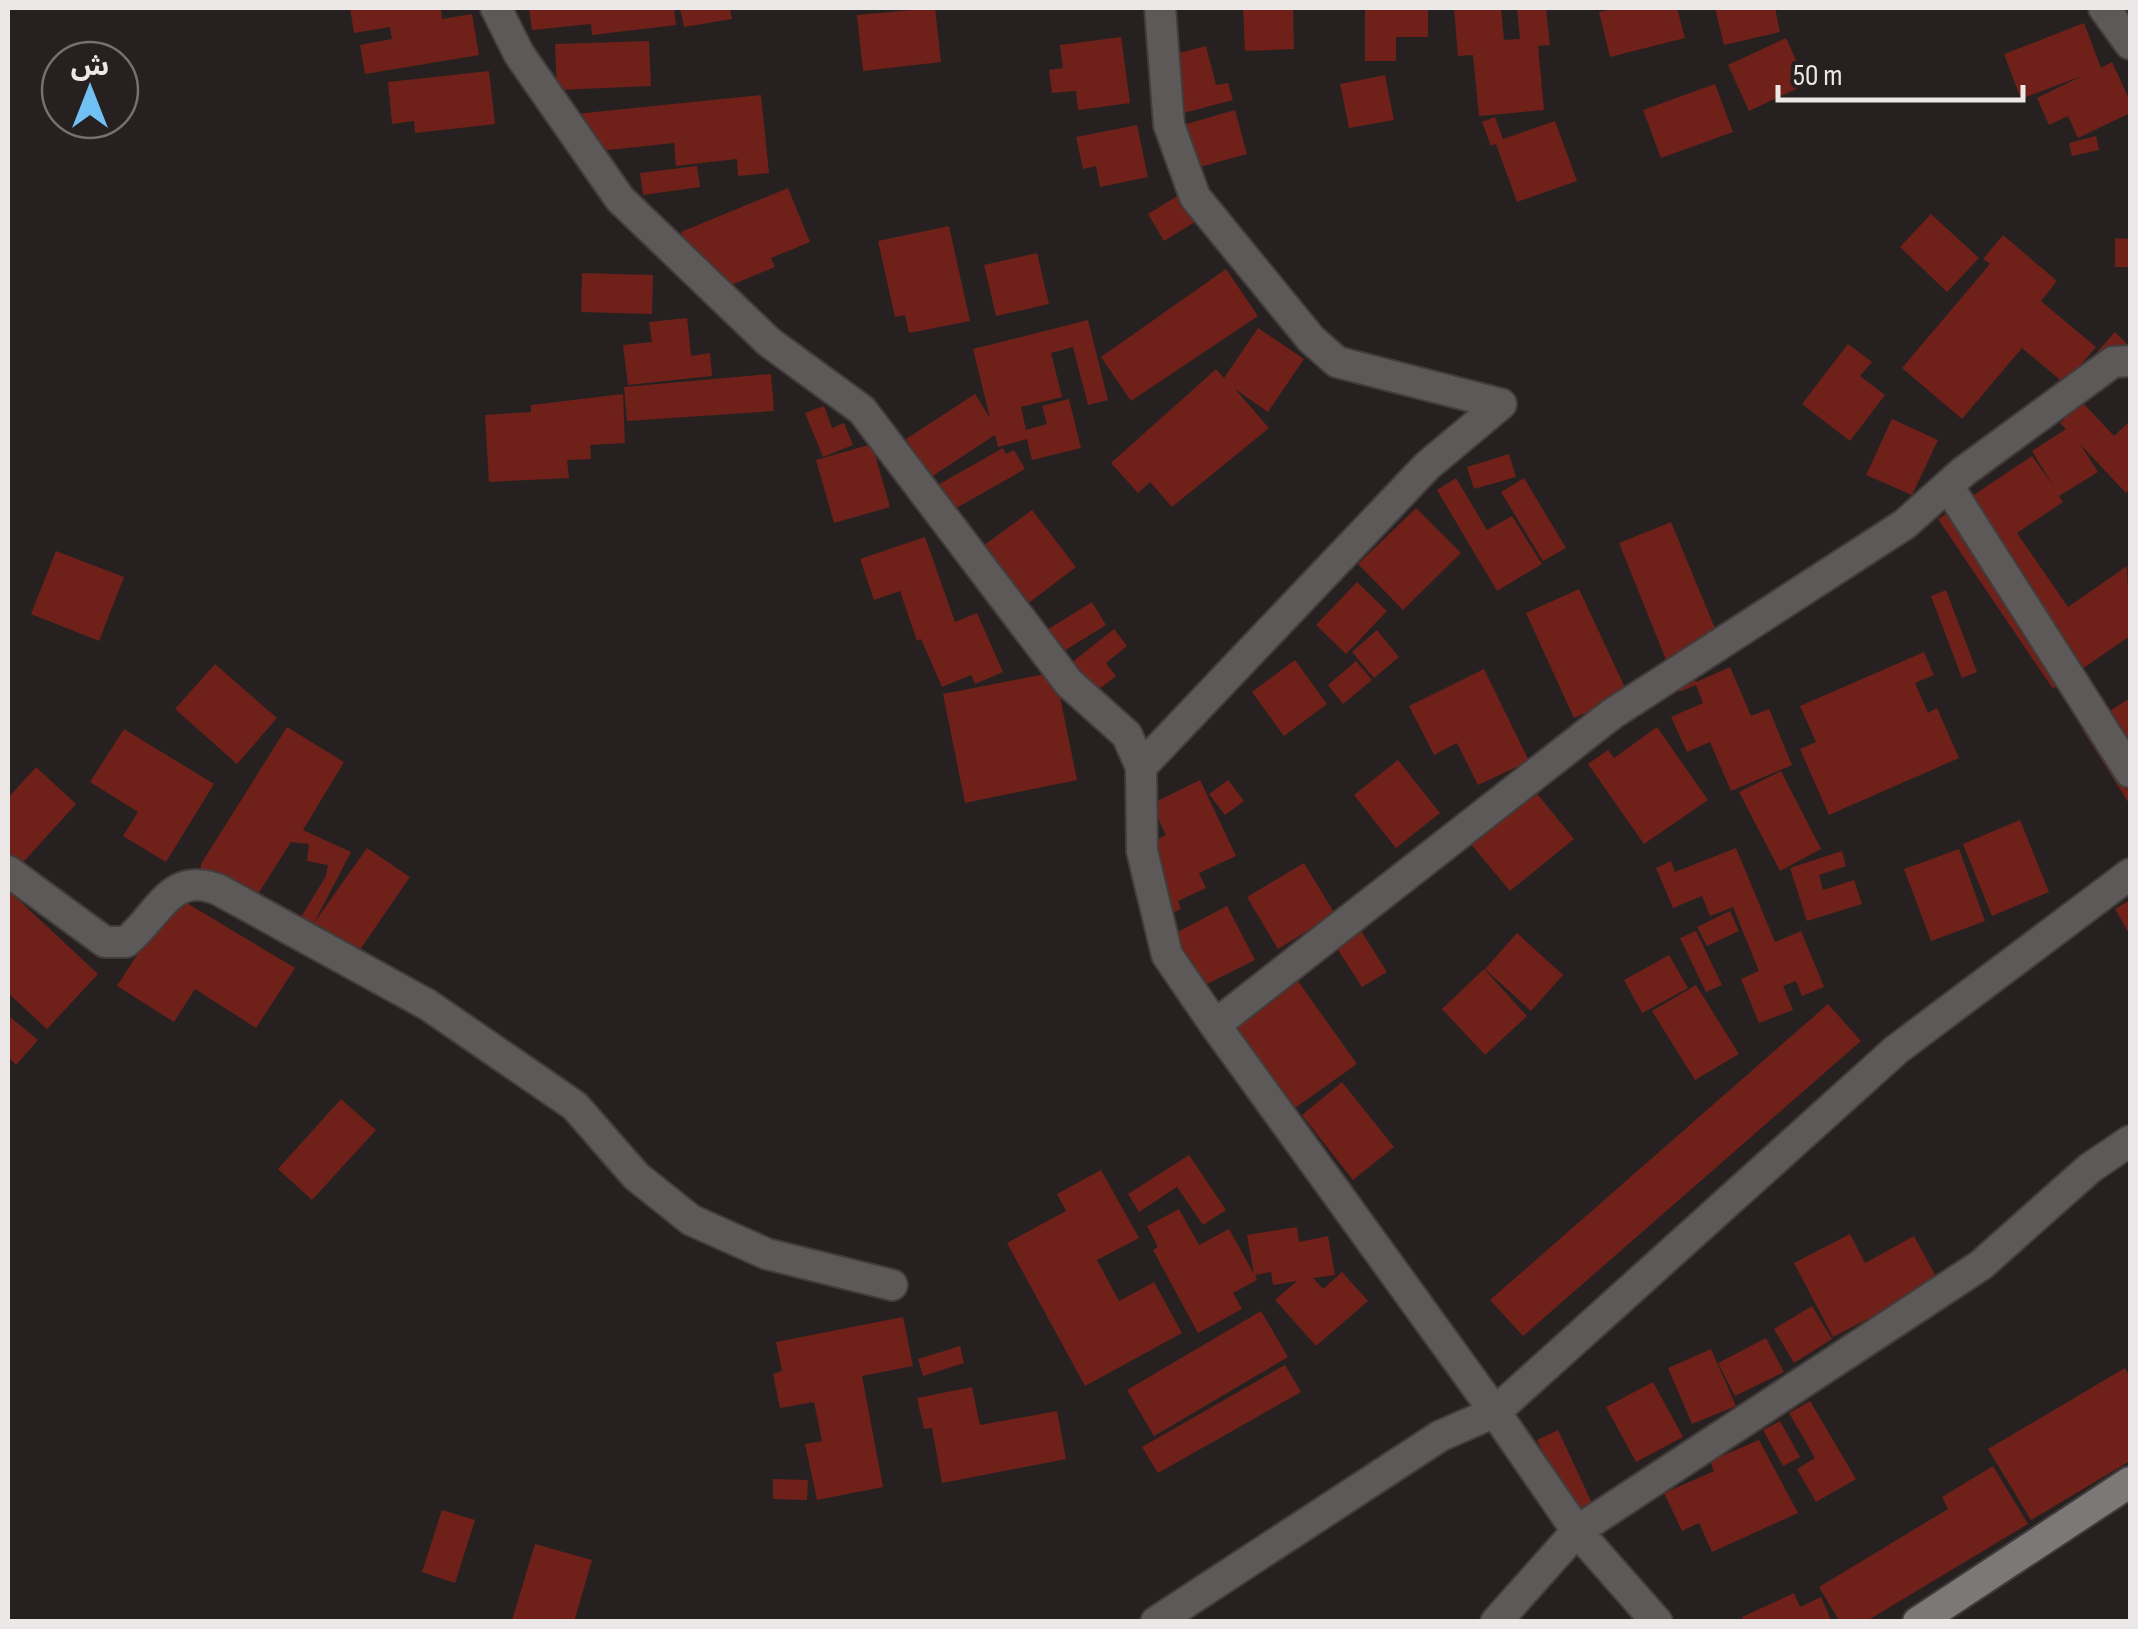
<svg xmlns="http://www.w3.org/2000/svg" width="2138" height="1629" font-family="'Sofia Sans Condensed','Noto Sans Arabic',sans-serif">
<rect width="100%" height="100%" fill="#262120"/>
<path fill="#6e2019" d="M350,8H441L442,19L472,14L479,55L365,74L360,45L392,39L390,27L354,33Z
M529,8H674L676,25L592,35L591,24L532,30Z
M680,8H730L732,19L684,27Z
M935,8L941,62L863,71L857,15Z
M1243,8H1293L1294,49L1245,51Z
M1365,8H1428V37H1396V61H1365Z
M1454,8H1501L1504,40L1520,39L1517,8H1546L1550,45L1538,46L1544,110L1479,116L1473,55L1458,56Z
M1617,8H1677L1685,38L1610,57L1599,12Z
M1715,8H1775L1780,32L1724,45Z
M2084,23L2101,68L2112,62L2130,101V113L2078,138L2068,116L2049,125L2037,98L2082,76L2021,99L2004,54Z
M1121,37L1130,103L1078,110L1076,91L1052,93L1049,70L1063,68L1060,45Z
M1786,38L1807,84L1749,111L1728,65Z
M649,41L651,86L557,90L555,44Z
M1206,46L1216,85L1228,83L1233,100L1172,116L1157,59Z
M489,71L495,124L415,133L414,121L392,124L388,82Z
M1385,75L1394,120L1349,128L1340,84Z
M1715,84L1733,132L1661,158L1643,110Z
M761,95L769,173L738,176L737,159L676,166L674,143L579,153L575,114Z
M1235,110L1247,154L1189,170L1176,127Z
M1495,117L1503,139L1555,121L1577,181L1517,202L1496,144L1491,146L1482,122Z
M1137,125L1148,177L1100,187L1096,166L1083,169L1076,137Z
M2096,136L2099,150L2072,156L2069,143Z
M697,166L700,187L643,195L640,173Z
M788,188L810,242L771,258L775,267L707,295L681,232Z
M1179,195L1195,222L1164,241L1148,214Z
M1931,214L1979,258L1947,292L1900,247Z
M949,226L970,321L909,333L905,315L895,317L878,241Z
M2003,235L2057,281L2041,301L2096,347L2065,384L2022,348L1962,419L1902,368L1990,264L1983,259Z
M2115,238L2130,239V267H2115Z
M1037,253L1049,304L996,316L984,265Z
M1226,269L1258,316L1131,401L1101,357Z
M582,273L653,275L652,314L581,312Z
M687,318L691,356L710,353L712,376L628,385L623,345L652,342L649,322Z
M1088,320L1108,400L1088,405L1073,347L1051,353L1062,397L1021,407L1026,430L1047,424L1042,406L1069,399L1081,448L1032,460L1027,439L998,447L995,435L931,477L906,439L975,394L990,418L973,349Z
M1258,328L1304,359L1268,412L1235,389L1269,428L1172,507L1150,482L1138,493L1111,463L1216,369L1224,378Z
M2115,332L2130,347L2109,381L2088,362Z
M1848,344L1872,362L1860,376L1885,395L1850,441L1802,404Z
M771,374L774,411L627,421L624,387Z
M623,394L625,443L590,445L591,459L567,460L569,478L489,482L485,415L531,412V405Z
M2082,402L2114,436L2130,421V489L2126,493L2080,444L2098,472L2059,496L2063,502L2017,533L2068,607L2127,566L2130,636L2053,689L1938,519L2032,456L2054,487L2032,451L2066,429L2060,423Z
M824,406L832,428L844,423L853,445L823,457L805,413Z
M1892,419L1938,440L1912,495L1866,475Z
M872,444L890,507L834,523L816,460Z
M1003,448L1006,454L1014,450L1025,469L951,511L936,486Z
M1509,454L1516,477L1474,489L1467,467Z
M1456,478L1487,530L1512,516L1542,564L1497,591L1437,490Z
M1524,478L1566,548L1543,561L1501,492Z
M1416,508L1461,553L1403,610L1358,564Z
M1032,510L1076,567L1022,608L968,557Z
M1671,522L1719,638L1684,653L1696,682L1730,667L1751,716L1769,709L1792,765L1731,791L1710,742L1687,752L1671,717L1703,703L1696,685L1679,692L1619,543Z
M925,537L955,622L977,613L1003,672L975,684L971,675L942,687L921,639L917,641L900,591L874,600L860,559Z
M56,551L124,577L99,641L31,614Z
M1357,582L1387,611L1346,654L1316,625Z
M1579,589L1628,694L1574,718L1526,613Z
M1946,590L1977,672L1962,678L1931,596Z
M1092,602L1106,625L1051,659L1037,636Z
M1114,629L1127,646L1106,663L1116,676L1090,696L1066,667Z
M1377,630L1399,657L1374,678L1352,652Z
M1924,652L1934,675L1915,683L1928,713L1937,708L1959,758L1829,815L1800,749L1816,742L1800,706Z
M1295,660L1327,704L1284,736L1252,692Z
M1356,661L1372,680L1343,704L1328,685Z
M215,664L277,718L237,764L175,709Z
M1484,669L1529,761L1478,785L1457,743L1434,755L1409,706Z
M1055,672L1077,780L965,803L943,694Z
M2130,698V805L2082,729Z
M287,727L344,762L303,830L351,852L314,923L367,848L410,877L357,954L270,920L272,900L301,917L326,876L328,865L307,861L309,844L291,842L251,905L200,877L201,864Z
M1657,727L1708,800L1644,844L1588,764L1608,750L1614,758Z
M124,729L214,784L166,862L123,836L138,812L90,782Z
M1398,760L1440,813L1396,848L1354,795Z
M36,767L76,804L17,869L8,860V798Z
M1781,771L1821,849L1780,871L1739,792Z
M1200,780L1236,856L1199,873L1206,888L1178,901L1181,909L1158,920L1144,846L1166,835L1151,804Z
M1228,780L1244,801L1225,815L1209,794Z
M1534,790L1574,839L1510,891L1470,843Z
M2020,820L2049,892L1992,916L1963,844Z
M1736,848L1775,942L1801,931L1824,987L1802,996L1796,981L1783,986L1793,1010L1759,1023L1741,979L1759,971L1733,907L1710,916L1702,896L1673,908L1656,868L1671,861L1675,872Z
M1959,849L1985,921L1931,941L1904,869Z
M1842,851L1846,866L1819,875L1823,890L1854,880L1862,904L1807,921L1790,868Z
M1304,863L1335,914L1278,949L1247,897Z
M8,890L98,974L47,1029L8,993Z
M175,896L295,968L256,1028L195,989L174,1022L117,986Z
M2130,900V935L2115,909Z
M1227,906L1255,960L1193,991L1166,938Z
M1730,911L1739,931L1707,946L1697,927Z
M1356,923L1387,972L1362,987L1331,939Z
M1696,931L1722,985L1706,992L1680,938Z
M1517,933L1563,975L1531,1011L1485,969Z
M1669,955L1688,988L1642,1013L1624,980Z
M1484,969L1527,1016L1485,1055L1442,1009Z
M1295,977L1357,1064L1295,1108L1267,1068L1256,1075L1223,1028Z
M1696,985L1739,1054L1695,1080L1652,1011Z
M1828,1004L1861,1041L1523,1336L1490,1300Z
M10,1017L38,1040L16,1065L8,1057Z
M1342,1082L1394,1147L1353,1180L1302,1115Z
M341,1099L376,1130L312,1200L278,1169Z
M1189,1155L1226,1210L1203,1225L1177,1187L1139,1212L1128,1194Z
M1101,1170L1139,1238L1097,1260L1119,1301L1154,1282L1182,1333L1085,1386L1007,1243L1066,1211L1057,1194Z
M1179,1209L1199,1245L1229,1229L1254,1274L1247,1235L1297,1227L1299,1242L1328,1236L1335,1275L1313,1278L1323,1289L1342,1272L1368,1301L1316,1346L1275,1300L1297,1281L1273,1285L1271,1272L1255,1275L1257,1280L1233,1293L1242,1309L1198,1333L1153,1250L1158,1247L1147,1226Z
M1850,1234L1865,1263L1914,1236L1939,1282L1833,1337L1794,1263Z
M1812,1306L1832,1339L1794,1363L1774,1329Z
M1261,1311L1288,1357L1154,1436L1127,1390Z
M903,1317L913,1366L862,1376L883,1487L817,1500L805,1444L822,1441L814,1402L780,1408L773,1374L782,1371L776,1342Z
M1766,1338L1784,1372L1735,1396L1718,1363Z
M960,1346L964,1363L923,1376L918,1359Z
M1711,1349L1736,1406L1692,1424L1668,1368Z
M1285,1365L1301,1392L1158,1473L1142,1447Z
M2125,1368L2130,1378V1461L2031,1520L1988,1449Z
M1653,1382L1683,1437L1636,1462L1606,1407Z
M972,1387L980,1425L1057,1411L1066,1459L942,1483L932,1428L924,1429L917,1398Z
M1810,1401L1856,1479L1816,1502L1797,1469L1815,1458L1789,1413Z
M1780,1421L1800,1457L1783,1466L1763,1430Z
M1558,1430L1592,1503L1572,1513L1537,1440Z
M1759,1440L1798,1513L1712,1552L1699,1523L1682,1531L1664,1493L1714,1471L1710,1461Z
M1993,1466L2028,1524L1865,1622H1840L1819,1587L1948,1509L1942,1497Z
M773,1479L808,1480L807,1500L773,1499Z
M442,1510L475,1520L455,1583L422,1572Z
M535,1544L592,1560L574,1622L512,1620Z
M1794,1593L1800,1607L1821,1597L1832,1622H1744L1742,1617Z"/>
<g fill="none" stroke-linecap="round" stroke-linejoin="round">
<defs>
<path id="street" d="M496,8L519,54L620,199L769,342L862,410L1069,683L1127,735L1141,767L1142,851L1167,955L1215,1025
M1160,8L1169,125L1195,197L1311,339L1337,362L1501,404
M2104,8L2130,44
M2130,361L2113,362L1963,472L1905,524L1612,714L1215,1025L1495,1412L1896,1050L2130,874
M1948,486L2130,772
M1141,767L1427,466L1501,404
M8,871L105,942H126C160,914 170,870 219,890L428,1005L575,1106L636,1176L691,1220L767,1254L892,1285
M1156,1622L1440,1436L1495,1412L1577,1531L1657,1622
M1496,1622L1577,1531L1981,1265L2090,1168L2130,1141"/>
<path id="secondary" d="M1918,1622L2130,1482"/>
</defs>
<use href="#street" stroke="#423d3c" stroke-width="34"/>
<use href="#secondary" stroke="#423d3c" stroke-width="34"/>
<use href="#street" stroke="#5c5958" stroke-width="30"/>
<use href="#secondary" stroke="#7c7877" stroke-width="30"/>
</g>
<rect width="2138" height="1629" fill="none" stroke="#ece8e8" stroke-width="20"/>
<g transform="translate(90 90)"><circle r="48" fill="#262120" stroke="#757170" stroke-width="2.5"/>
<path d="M0-8L18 38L0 25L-18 38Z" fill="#72c1f5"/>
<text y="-15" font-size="28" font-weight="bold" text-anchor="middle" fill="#ece8e8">ش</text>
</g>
<path d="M1778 85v15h245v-15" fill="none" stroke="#ece8e8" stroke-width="5"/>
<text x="1793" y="85" font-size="30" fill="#ece8e8" stroke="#262120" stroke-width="8" paint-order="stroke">50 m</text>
</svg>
